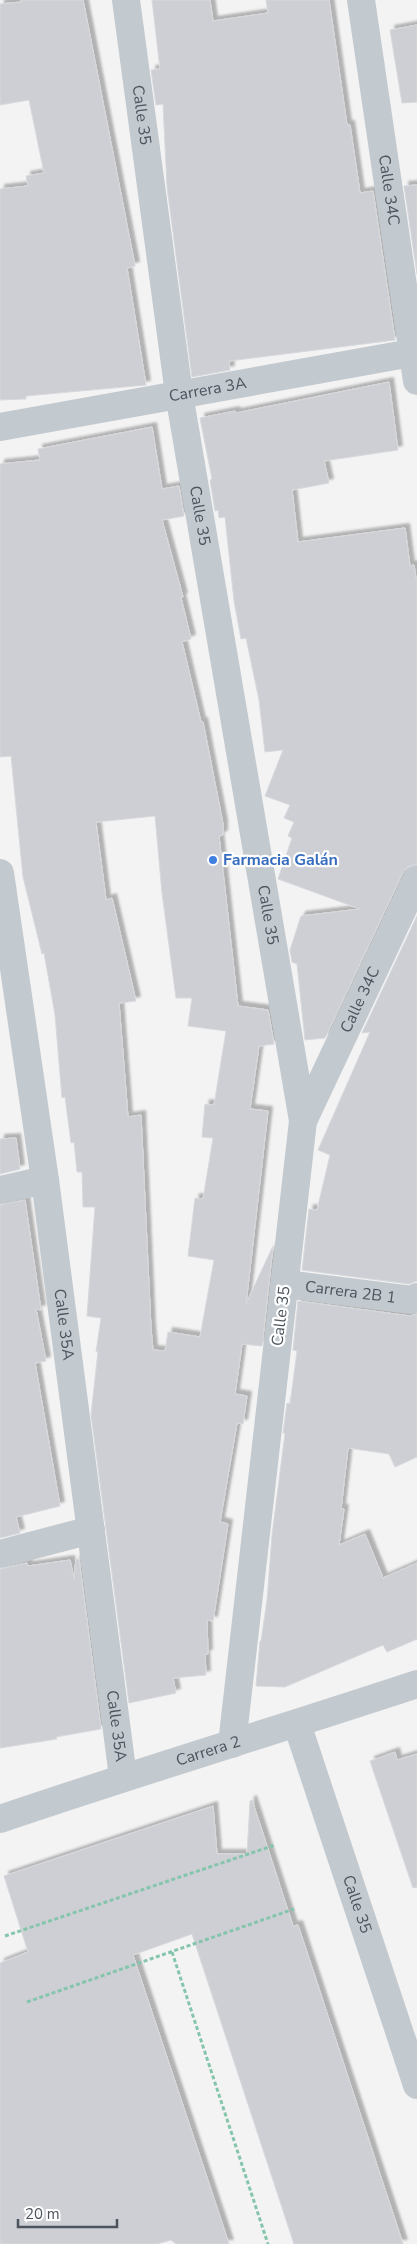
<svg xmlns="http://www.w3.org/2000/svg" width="417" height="2244" font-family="'Nunito Sans',sans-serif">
<defs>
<filter id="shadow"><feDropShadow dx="4.5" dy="-4.5" stdDeviation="1" flood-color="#0004"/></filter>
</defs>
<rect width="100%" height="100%" fill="#f4f3f3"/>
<path fill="#cdcfd4" stroke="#d7d9dd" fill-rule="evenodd" filter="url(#shadow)" d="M21,0H83L135,266L127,268L146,385L26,396V399L0,400V189L28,186L26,176L44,173L29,100L0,105V4L22,2Z
M152,0H210L213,21L268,13L266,0H329L347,125H350L360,193L373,191L395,340L229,361L230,370L192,377L167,187L163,104L156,105L151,70L160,69Z
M417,25V102L402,103L390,30Z
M417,185V274L404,186Z
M389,382L398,450L324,461L329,483L292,490L298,542L405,528L410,566L414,565L417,585V864L409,866L403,872L325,1038L305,1040L297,964L292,962L290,950L301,916L360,909L278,879L292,838L288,836L294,822L284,818L290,805L265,796L283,750L265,752L259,700L246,638L241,639L234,601L225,517L219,518L218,510L215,511L210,480L212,479L200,418L235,411L236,413Z
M152,427L162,489L179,486L184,516L162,520L183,597L181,598L191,639L182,642L201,722H203L223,824V835L219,836L238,1006L268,1010L274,1044L259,1046L250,1109L268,1111L246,1304L273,1246L262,1346L242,1344L235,1394L247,1396L243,1424L237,1423L220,1522L228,1524L213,1621L207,1620L208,1654H205L206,1675L173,1678L176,1693L129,1703L91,1415L98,1351L96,1352L101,1318L87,1316L95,1207H83L82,1172H77L74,1142L71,1143L65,1097L62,1098L55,1015L44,953L42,954L23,877L11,756L0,757V464L40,460L38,449ZM155,816L162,893L176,998H192L188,1026L226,1031L214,1105L205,1104L202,1137L213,1138L203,1199L195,1198L188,1256L214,1260L200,1337L168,1332L165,1351L153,1350L151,1329L141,1115L128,1117L119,1003L136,1001L112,898L106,900L96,822Z
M417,916V1281L409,1284L302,1270L309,1209L317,1210L330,1155L318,1150L370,1032L362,1033Z
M16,1138L20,1169L0,1174V1139Z
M25,1200L41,1310L36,1309L46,1361L35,1363L60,1506L16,1517L20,1533L0,1538V1205Z
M298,1301L410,1316L417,1314V1457L395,1467L389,1454L348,1448L341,1509H344L339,1545L365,1534L383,1578L417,1563V1639L387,1652L383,1645L285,1687L256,1686L260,1641H261L267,1600L272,1535L285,1433H283L287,1403L290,1404L297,1351L293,1350Z
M76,1559H79L101,1729L56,1737L57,1739L0,1748V1569L27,1563L28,1566L70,1560L74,1579Z
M395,1752L397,1760L417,1754V1887L413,1888L370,1761Z
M252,1800L293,1926L298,1925L403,2244H294L192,1934L133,1955L229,2244H176L171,2240L157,2244H0V1963L28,1952L4,1876L213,1806L217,1854H247L250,1801Z"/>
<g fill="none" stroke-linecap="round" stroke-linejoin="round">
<path stroke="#84c5ab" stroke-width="3" stroke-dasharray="4 2.5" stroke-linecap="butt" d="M5,1936L275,1845
M172,1952L268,2244
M27,2002L294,1909"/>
<g stroke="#c2c9cf" stroke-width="28">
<path id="s1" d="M126,0L179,394L303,1121L232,1744"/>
<path id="s2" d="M361,0L417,381"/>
<path id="s3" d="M0,427L417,352"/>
<path id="s4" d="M0,873L45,1180L123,1777"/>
<path id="s5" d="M303,1121L417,879"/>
<path d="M0,1190L45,1180"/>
<path id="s6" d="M285,1284L412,1300L417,1297"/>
<path d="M0,1554L91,1530"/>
<path id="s7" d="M297,1724L417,2085"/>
<path id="s8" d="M0,1819C138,1772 278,1730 417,1684"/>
</g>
</g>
<circle fill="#3f7fe0" stroke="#fff" stroke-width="2" cx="213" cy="860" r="5"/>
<g text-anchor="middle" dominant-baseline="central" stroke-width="4.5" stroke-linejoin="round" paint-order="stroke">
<g font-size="16" fill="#4c545e" stroke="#fff">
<text stroke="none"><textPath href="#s1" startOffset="116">Calle 35</textPath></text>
<text stroke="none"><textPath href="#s2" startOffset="192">Calle 34C</textPath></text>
<text stroke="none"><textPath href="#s3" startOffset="211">Carrera 3A</textPath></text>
<text stroke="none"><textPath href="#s1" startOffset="521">Calle 35</textPath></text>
<text stroke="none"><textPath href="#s1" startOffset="926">Calle 35</textPath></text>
<text stroke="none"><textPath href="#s5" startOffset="134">Calle 34C</textPath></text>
<text stroke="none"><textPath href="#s6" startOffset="66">Carrera 2B 1</textPath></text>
<text transform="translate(281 1316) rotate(-83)">Calle 35</text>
<text stroke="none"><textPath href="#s4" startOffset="456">Calle 35A</textPath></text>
<text stroke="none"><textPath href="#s4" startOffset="861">Calle 35A</textPath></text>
<text stroke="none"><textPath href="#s8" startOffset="219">Carrera 2</textPath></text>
<text stroke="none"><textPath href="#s7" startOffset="190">Calle 35</textPath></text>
</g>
<g font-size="16" font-weight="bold" fill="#366cbe" stroke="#fff" text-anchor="start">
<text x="223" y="860">Farmacia Galán</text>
</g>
</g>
<path d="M18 2219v8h99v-8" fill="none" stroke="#4c545e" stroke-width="2.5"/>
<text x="25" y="2219" font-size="15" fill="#4c545e" stroke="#ffffff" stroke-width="4" paint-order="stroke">20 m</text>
</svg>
